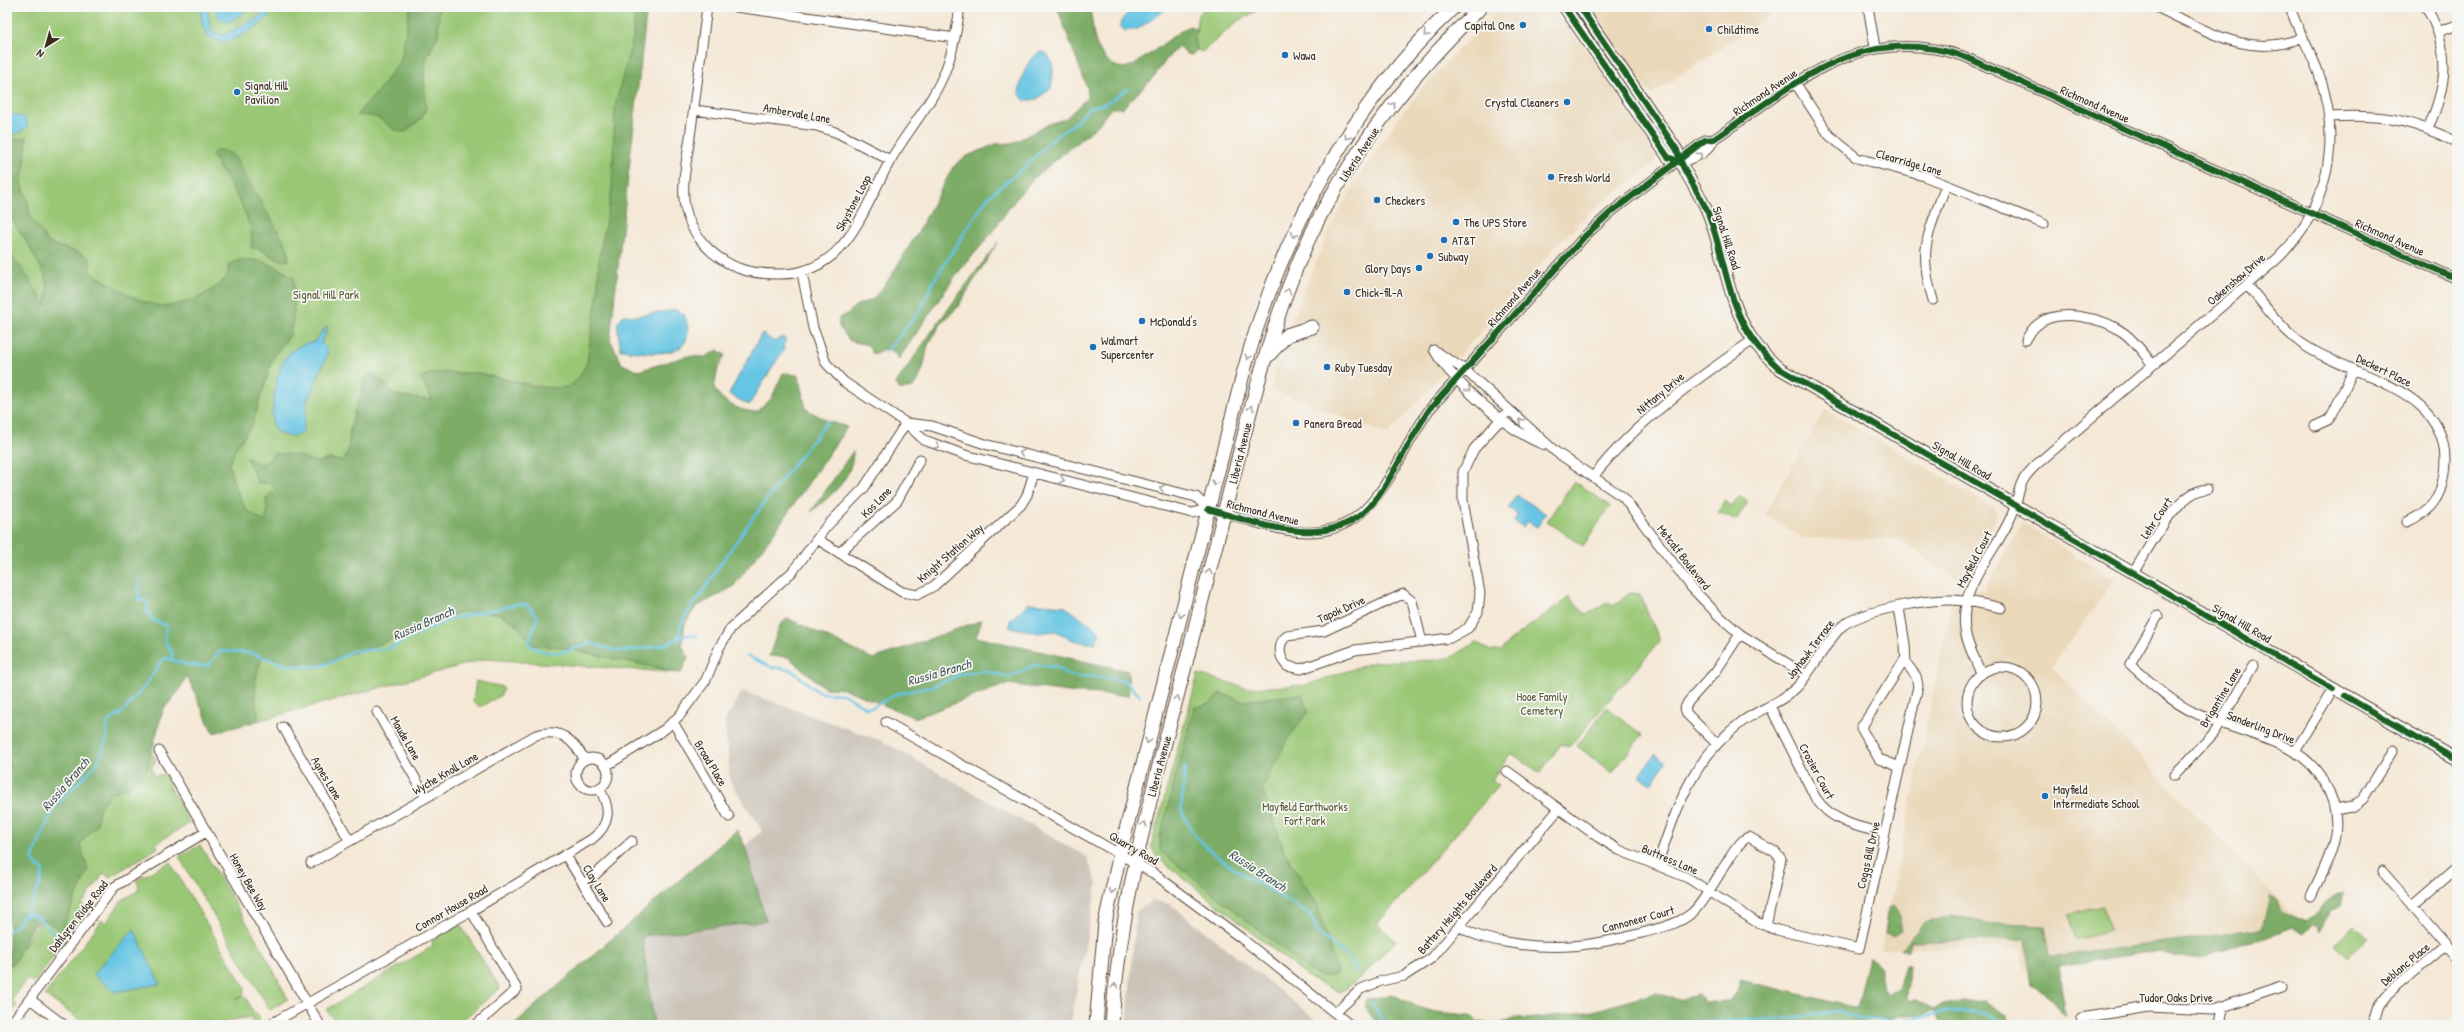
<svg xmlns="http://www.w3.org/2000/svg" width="2464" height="1032" font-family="'Patrick Hand',sans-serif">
<rect width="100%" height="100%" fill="#f6f6f2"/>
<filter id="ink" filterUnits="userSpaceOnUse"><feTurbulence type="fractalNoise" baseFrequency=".025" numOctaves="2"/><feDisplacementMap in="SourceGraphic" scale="8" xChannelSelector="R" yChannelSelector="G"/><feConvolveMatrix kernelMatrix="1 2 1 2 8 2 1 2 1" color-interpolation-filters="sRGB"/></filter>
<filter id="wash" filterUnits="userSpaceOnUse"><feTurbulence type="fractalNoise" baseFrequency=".012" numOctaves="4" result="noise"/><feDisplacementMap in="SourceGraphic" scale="16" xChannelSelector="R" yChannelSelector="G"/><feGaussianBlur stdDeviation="0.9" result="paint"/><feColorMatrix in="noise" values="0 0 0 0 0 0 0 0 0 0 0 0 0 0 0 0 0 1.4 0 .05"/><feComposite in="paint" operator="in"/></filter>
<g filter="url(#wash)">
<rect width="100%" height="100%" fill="#f5e8d6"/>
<path fill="#ead8ba" d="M1502,7H1558L1657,155L1654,164L1593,210L1556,245L1524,284L1388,434L1270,389L1290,325L1328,233L1355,182L1402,113L1438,70Z
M1591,7H1782L1651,95Z
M1825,409L1995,508L1997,514L1995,521L1960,581L1899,539L1803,538L1765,514Z
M2023,523L2115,580L2052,666L2304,926L2024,970L2021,948L1881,949L1954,590H1984Z"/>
<path fill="#cac3b8" d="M742,691L882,741L1087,857L1097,884L1070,1025H654L642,936L766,921L745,846L762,831L730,781L725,721Z
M1152,900L1170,904L1323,1025H1127L1136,912Z"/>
<path fill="#9ac775" stroke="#6a784a" d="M7,7H645L610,339L681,673L485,659L213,733L96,469L7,315Z
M1208,7H1264L1238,21L1202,52L1197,50L1194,40L1198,14Z
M1574,481L1610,506L1583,546L1547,521Z
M1740,496L1748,502L1736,520L1718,512L1724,501L1732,506Z
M1630,593L1640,594L1660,641L1569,747L1561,744L1540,773L1511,753L1492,780L1499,785L1377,924L1396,941L1363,975L1341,992L1312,980L1157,857L1151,847L1198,674L1247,688L1306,685L1374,662L1435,660L1452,657L1476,642L1491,651H1500L1512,639L1569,597L1586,615L1607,603L1613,606Z
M476,681L503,687L501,695L480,707L473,701Z
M1607,707L1642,735L1612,773L1577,746Z
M151,753L156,760L151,768L155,776C162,774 165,773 170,780L168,784L190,823L156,843L158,848L110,877L104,873L82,904L88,910L34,982L27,979L12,1000L17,1005L7,1018V961L9,965L45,916L88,870L79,844L97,824L99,808L112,792L127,788L146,772Z
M200,845L260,945L288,999L270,1010L179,857Z
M170,862L245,988L243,996L235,1000L245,996L254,1013H257L260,1019L258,1025H253L251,1017L226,1021V1025H212L210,1021L87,1025L45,995L102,920L106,923L122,900L136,892L139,886L136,880Z
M2103,905L2110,931L2075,940L2069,915Z
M460,924L500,988L457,1025H339L326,1010L433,946L432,940Z
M2354,924L2368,938L2348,957L2335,943Z"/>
<path fill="#7bac66" stroke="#5b6b42" d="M410,7H439L438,35L426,59L424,75L426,108L422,118L405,132C392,132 389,123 378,118C371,115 364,116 356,115L375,95L401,60Z
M634,7H647L610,339L622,364L638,371L687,356L705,357L718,350L725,355L718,369L714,388C723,403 739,411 756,412L771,399L783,373L798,375L806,409L828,421L847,427L776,530L733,587L696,607L685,623L682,644L688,658L681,673L559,647L533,645L520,628L509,619L497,613L460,612L391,640L322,664L289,662L263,656C253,678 254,696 259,720L213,733L187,676L178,692L163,710L146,772L127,788L112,792L99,808L97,824L80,844L88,870L61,931L43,919C29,927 22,949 14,963L9,965L7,250L23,270L46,306L48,288L44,273L25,239L7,213V142L27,137L25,164L21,182L28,201L30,217L49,243L80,253L89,258L91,266L88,271C109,282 132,300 156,305C175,310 216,293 227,276C228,273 228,268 229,264C249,253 276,265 294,278V312L290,335L273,358L252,425L236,448L229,464L234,484L246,510L265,522L267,513L266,498L276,489L269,483H258L246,456L259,465L268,461L274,453L297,455L319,463L328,459L343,461C351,449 348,439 351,426C355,407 361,390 369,373L376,375L394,395L432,400L420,378L432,373H479L534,386L554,388L569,387L580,376L587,362L598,290L599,258L612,189L615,106L633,38Z
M1057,7H1089C1093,18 1092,32 1096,43C1101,55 1113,71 1128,67C1144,61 1171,36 1189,26L1197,29L1194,40L1197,50L1192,55L1186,54L1179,46C1166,57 1159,72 1147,84C1139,92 1131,99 1123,108H1111L1098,125L1034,178L1018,196L987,239L956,275L898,360C895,352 892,349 883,349L876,354L872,353L868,345L850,341L839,327V318L849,313L855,306L873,299L887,282L918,232L953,167L965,157L996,144L1013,143L1051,123L1065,119L1087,98L1088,90Z
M220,150L233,154L288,248L289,261C275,262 265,248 251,248C256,217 226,182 212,155L215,151Z
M998,242L957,308L941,324L928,345L923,369L917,383L911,389H899L896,383L940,320Z
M853,451C853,479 831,496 811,512Z
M787,618L873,659L982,620L976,637L1128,671L1129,696L1068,692L1007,684L915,718L845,689L825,688L788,657L769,656L780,625Z
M1220,693L1243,701L1302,694L1308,712L1287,740L1262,789L1285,853L1317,904L1337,973C1327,978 1321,977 1311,972L1160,851V836L1194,708L1211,703Z
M737,830L745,846L766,921L642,936L654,1025H513Z
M2344,892L2341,906L2329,912L2320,931L2316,925H2312L2303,934L2293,928L2260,940L2240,943L2201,959L2160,953H2143L2058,966L2066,1016L2053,1000L2032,985L2025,939L1910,942L1908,950H1900L1924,923L1952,915L1985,923L2044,926L2049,954L2053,957L2262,929L2270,896L2277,901L2281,911L2307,922C2319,910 2327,897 2344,892Z
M1894,906L1899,914L1902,930L1893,936L1885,934L1888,909Z
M1869,958C1892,968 1872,980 1887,994L1898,989L1905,965H1909L1907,997L1910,1001L1916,1000L1933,1010L1945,1003L1984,1001L2007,1015L2009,1025H1938L1941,1023L1933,1010C1919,1018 1917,1014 1903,1015C1896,1016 1890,1020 1884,1020C1872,1021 1859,1021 1847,1025H1378L1365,1007L1367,1000L1389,995L1398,997L1418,1007L1435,1012L1470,1015L1477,1021L1490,1024H1500L1515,1017L1527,1019L1593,1011L1656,993L1679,1000L1698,995L1705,1002L1730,1001L1737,992L1741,980L1857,1008Z"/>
<path fill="#65c5e4" stroke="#507881" d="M200,7H207L211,30L222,36L258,18L268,7H274C270,22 237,40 222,42C202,38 202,24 200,7Z
M217,7H253L228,22C219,21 216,16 217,7Z
M1138,7H1169L1138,29L1125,31L1120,26C1121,16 1130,12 1138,7Z
M1040,52H1044C1056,59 1053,77 1051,88L1037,99L1025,101L1019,94C1020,80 1027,58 1040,52Z
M7,113L24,117L28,125C24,132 14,135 7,134Z
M675,310L684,314C702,363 650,353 621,350L617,324L623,315L637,316Z
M327,326V331L321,343L327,349V356L307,401L303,432C292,440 282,436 273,428C270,415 276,377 282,364C288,351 301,343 314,342Z
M762,333L774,342L782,337L786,340L783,345L784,349L749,405L729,394Z
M1517,495L1546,514L1537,527L1527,521L1523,527L1514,521L1518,514L1508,508Z
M1029,603L1064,606L1093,626L1100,633L1095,643C1079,644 1069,639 1056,631L1038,633L1010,627V620Z
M1655,754L1666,762L1651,784L1639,776Z
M134,929L160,984L115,992L93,974Z"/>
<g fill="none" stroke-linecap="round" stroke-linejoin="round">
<path stroke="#65c5e4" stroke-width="2.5" d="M886,352L921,310L933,282L987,198L1028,164L1049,142L1076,122L1089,108L1107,103L1128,89
M140,577L138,600L146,601L148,604L146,611L150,614L152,620L166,625L165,642L172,652V659
M678,640C679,617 695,605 706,587C742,529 785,475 828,421
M748,656L771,667L791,670L816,690L822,693L843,694L867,708L873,707L896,694L934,686L961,674L985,671L1009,677L1035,665L1057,667L1066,674L1078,677L1090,676L1125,681L1140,696
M1185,767L1181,810L1194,835L1213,853L1236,870L1310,914L1317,932L1349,958L1356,972
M21,917L32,914L39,918L62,942
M7,932C23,924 42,887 43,869L38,867L32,859L54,808L98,762L107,738V725L109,721L122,713L146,685L161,661L166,658L189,665L208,666L220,651L251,653L286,665L317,667L335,661L353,651L388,649L450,619L519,604L527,605L537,616C538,626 526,638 530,646C552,658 568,652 589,643L618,651H627L664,645L686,635L697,636
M1372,1003L1383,1021L1389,1025
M1621,1025L1781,1019L1839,1012L1863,1019L1899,1021L1947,1012L1975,1011L1987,1013L2008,1025"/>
</g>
</g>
<g filter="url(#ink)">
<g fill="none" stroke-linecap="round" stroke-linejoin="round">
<defs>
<path id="minor" d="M707,7C701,50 696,94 690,137C687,159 681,185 685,207C691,236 712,257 738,268C751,273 764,274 778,274C847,275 862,210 890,161C908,129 935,101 947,66C954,47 957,27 960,7
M736,7L955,38
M1868,7L1875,47
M2156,7C2205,29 2249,61 2303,37
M2426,7C2451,50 2448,84 2428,128
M2438,32L2457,25
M1796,84L1829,135L1857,158L1924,176L2044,224
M694,110L817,126L838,133L890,160
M2330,117C2384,114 2408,119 2457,142
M1680,162C1694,159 1709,153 1714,139
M802,273L813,328L826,363L844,382L906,423L924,440L965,455L1192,513C1197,512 1204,509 1210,510C1229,513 1249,521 1268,526C1371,555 1384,477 1429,410L1586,235L1610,213L1705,140L1714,139C1796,84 1858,22 1963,56L2457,279
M2247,285C2264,304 2280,328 2301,343C2351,379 2456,386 2444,473C2441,499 2430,511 2407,522
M1933,300C1917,248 1929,233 1946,185
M2026,340C2029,334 2032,329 2037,325C2058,307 2104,318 2124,333C2136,342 2144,354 2153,365
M1434,350L1465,370L1556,452L1623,497L1692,588L1718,615L1740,634L1806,675
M1436,353C1455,383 1510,433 1545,445
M906,423L932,426L988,445L1196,497L1208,509
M2315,426L2328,420L2332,415L2354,369
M1593,477C1636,421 1695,380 1753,340
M817,539L902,592L917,595L934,586L1021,505L1027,495L1034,473
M839,553L897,501L920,459
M2133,573C2149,549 2176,491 2207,489
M2158,616L2130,664C2150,682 2171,702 2195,713C2226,727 2259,734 2289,749C2304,756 2316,768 2324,782C2349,824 2330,856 2311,896
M1422,642L1412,601L1403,594L1324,631L1287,636C1277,643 1279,658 1287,666L1301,669L1355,650L1450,638L1468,628L1478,612L1480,593L1463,501V472L1474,449L1509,410
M1967 702a35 35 0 1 1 70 0a35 35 0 1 1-70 0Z
M1981,673C1975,659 1967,645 1965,630C1959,585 1994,555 2011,517C2023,491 2012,488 2037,464L2277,259C2329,209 2342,141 2319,74C2311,51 2297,30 2290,7
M1770,706L1815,797C1830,821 1859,828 1885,833
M377,712L426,797
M673,722L729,817
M886,722L1153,873L1241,938L1350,1025
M283,727L350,841
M1717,744L1687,714L1685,708L1688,702L1716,671L1740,634
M159,751L320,1025
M2295,752L2333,689
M576 774a16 16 0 1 1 32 0a16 16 0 1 1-32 0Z
M606,766L665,729L680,715L706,680L719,648L731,628L793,571L826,527L864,488L906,423
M1900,767L1879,759L1861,728L1905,659
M1507,771L1598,837L1619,850L1688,878L1756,922L1777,930L1859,949L1918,686L1916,676L1906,663L1905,644L1899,608
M2175,775L2214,733L2253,666
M2335,810L2352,807L2363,799L2393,750
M566,856L607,922
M311,863L536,735C560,727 573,740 585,760
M1657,865C1677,808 1691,759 1743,721C1760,709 1781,703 1797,687C1814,669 1824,644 1842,626C1862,611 1926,599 1952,600C1969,601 1985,604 2001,608
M2382,871L2457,957
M584,885L632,841
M2412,906L2457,867
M471,911L517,989L476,1025
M1459,926C1474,936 1488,939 1505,942C1555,951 1593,946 1642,933C1660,928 1677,925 1692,913C1709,899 1735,839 1749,837L1775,852L1781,859L1766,926
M30,999L64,1025
M1336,1012L1361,989L1381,981L1404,976L1432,958L1559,809
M2081,1018L2148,1007L2213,1010L2281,987
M10,1025L114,887L206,832
M269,1025L471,911L592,839C611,824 611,808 599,788
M2219,1025L2222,1008
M2373,1025L2379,1005L2386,996L2446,945"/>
<path id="major" d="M1564,7L1668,157L1680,162
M1580,7L1677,150C1682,172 1699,191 1708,213C1724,253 1727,303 1753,340C1760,350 1770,360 1780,369L2457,760"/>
<path id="highway" d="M1268,356L1287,335L1312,327
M1096,1025L1105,923L1120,853L1243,374C1280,238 1350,104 1454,7
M1112,1025C1120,897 1157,775 1189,651C1206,583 1224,515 1241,447C1262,365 1284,282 1325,207C1366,133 1420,65 1481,7"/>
</defs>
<use href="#minor" stroke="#57463a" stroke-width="11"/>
<use href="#major" stroke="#57463a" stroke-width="13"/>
<use href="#highway" stroke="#57463a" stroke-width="15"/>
<use href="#minor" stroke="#fff" stroke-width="9"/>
<use href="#major" stroke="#fff" stroke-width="11"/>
<use href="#highway" stroke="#fff" stroke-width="13"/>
<defs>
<path id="cycleway" d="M1564,7L1668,157L1680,162
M1580,7L1677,150C1682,172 1699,191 1708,213C1724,253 1727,303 1753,340C1760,350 1770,360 1780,369L2333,689
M1208,509C1270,527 1344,558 1385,486C1400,461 1413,435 1429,410L1586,235L1610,213L1705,140L1714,139C1796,84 1858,22 1963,56L2457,279
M2345,696L2457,760"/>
</defs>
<use href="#cycleway" stroke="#f6f6f2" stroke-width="8"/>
<use href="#cycleway" stroke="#1b5e20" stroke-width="6"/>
</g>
<defs><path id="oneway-chevron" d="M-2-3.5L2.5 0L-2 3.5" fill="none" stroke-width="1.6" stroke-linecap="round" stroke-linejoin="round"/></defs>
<g stroke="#a79f9a">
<use href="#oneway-chevron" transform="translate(1426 34) rotate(133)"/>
<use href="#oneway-chevron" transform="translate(1393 105) rotate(-53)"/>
<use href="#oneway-chevron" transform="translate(1347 137) rotate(122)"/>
<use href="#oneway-chevron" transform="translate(1700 155) rotate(-34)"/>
<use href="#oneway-chevron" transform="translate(1294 235) rotate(117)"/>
<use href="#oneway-chevron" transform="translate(1288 291) rotate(-69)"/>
<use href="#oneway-chevron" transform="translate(1248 357) rotate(105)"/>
<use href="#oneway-chevron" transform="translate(1468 389) rotate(42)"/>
<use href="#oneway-chevron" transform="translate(1251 408) rotate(-76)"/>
<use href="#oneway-chevron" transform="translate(1521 421) rotate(-138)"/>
<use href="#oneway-chevron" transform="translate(937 446) rotate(24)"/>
<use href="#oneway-chevron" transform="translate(1022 453) rotate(-166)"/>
<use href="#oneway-chevron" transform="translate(1062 480) rotate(14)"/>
<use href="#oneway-chevron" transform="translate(1215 483) rotate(105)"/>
<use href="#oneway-chevron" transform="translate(1162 488) rotate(-166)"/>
<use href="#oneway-chevron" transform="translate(1209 572) rotate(-76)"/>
<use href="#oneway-chevron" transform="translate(1181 615) rotate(105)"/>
<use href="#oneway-chevron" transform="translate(1177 698) rotate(-75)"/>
<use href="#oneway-chevron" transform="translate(1148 741) rotate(105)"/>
<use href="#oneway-chevron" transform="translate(1144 824) rotate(-75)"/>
<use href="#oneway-chevron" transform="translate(1112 891) rotate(101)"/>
<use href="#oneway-chevron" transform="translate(1115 986) rotate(-84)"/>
</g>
</g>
<g fill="#1f6fb2" stroke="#f6f6f2" stroke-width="1.5">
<circle cx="1523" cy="25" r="4"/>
<circle cx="1709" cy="29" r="4"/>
<circle cx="1285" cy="55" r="4"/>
<circle cx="237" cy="92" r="4"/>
<circle cx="1567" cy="102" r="4"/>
<circle cx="1551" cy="177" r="4"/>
<circle cx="1377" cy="200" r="4"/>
<circle cx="1456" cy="222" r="4"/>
<circle cx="1444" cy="240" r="4"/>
<circle cx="1430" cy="256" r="4"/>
<circle cx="1419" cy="268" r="4"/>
<circle cx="1347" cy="292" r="4"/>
<circle cx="1142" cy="321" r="4"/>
<circle cx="1093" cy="347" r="4"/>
<circle cx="1327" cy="367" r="4"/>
<circle cx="1296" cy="423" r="4"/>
<circle cx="2045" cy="796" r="4"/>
</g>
<g text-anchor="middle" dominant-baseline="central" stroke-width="3.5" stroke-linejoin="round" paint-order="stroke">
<g font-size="12" fill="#3b2a1e" stroke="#f6f6f2" text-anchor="start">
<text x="1515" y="25" text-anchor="end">Capital One</text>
<text x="1717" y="29">Childtime</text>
<text x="1293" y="55">Wawa</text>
<text x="245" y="85">Signal Hill<tspan x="245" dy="14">Pavilion</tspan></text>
<text x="1559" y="102" text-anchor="end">Crystal Cleaners</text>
<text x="1559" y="177">Fresh World</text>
<text x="1385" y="200">Checkers</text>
<text x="1464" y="222">The UPS Store</text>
<text x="1452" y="240">AT&amp;T</text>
<text x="1438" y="256">Subway</text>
<text x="1411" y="268" text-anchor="end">Glory Days</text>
<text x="1355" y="292">Chick-fil-A</text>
<text x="1150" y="321">McDonald's</text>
<text x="1101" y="340">Walmart<tspan x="1101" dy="14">Supercenter</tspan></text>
<text x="1335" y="367">Ruby Tuesday</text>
<text x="1304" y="423">Panera Bread</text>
<text x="2053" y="789">Mayfield<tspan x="2053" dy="14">Intermediate School</tspan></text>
</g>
<g font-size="12" fill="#3b2a1e" stroke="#f6f6f2">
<text transform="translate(1765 92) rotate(-34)">Richmond Avenue</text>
<text transform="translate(2095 104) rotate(24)">Richmond Avenue</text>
<text transform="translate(797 113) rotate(10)">Ambervale Lane</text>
<text transform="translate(1359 154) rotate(-57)">Liberia Avenue</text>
<text transform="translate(1909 162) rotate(16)">Clearridge Lane</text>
<text transform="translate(853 203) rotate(-62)">Skystone Loop</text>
<text transform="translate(2390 237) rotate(24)">Richmond Avenue</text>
<text transform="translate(1727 238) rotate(72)">Signal Hill Road</text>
<text transform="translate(2236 279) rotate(-41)">Oakenshaw Drive</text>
<text transform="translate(1514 297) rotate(-49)">Richmond Avenue</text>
<text transform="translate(2384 370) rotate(26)">Deckert Place</text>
<text transform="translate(1660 393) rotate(-40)">Nittany Drive</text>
<text transform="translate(1240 453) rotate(-76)">Liberia Avenue</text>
<text transform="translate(1962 460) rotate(30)">Signal Hill Road</text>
<text transform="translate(876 502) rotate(-46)">Kos Lane</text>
<text transform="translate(1263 512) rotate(14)">Richmond Avenue</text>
<text transform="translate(2156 518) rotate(-56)">Lehr Court</text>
<text transform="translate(950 553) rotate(-41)">Knight Station Way</text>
<text transform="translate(1684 557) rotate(52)">Metcalf Boulevard</text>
<text transform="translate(1974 559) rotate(-62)">Mayfield Court</text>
<text transform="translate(1341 609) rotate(-24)">Tapok Drive</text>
<text transform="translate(2242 623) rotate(30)">Signal Hill Road</text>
<text transform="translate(1810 649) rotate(-53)">Jayhawk Terrace</text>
<text transform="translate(2220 697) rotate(-59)">Brigantine Lane</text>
<text transform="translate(2261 727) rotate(21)">Sanderling Drive</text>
<text transform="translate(406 738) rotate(60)">Maude Lane</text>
<text transform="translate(711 763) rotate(59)">Broad Place</text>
<text transform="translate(1159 766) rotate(-75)">Liberia Avenue</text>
<text transform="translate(1817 771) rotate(62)">Crozier Court</text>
<text transform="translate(445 773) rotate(-30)">Wyche Knoll Lane</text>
<text transform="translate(327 778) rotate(59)">Agnes Lane</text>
<text transform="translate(1134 848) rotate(30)">Quarry Road</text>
<text transform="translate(1868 855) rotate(-77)">Coggs Bill Drive</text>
<text transform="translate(1670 859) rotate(23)">Buttress Lane</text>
<text transform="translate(249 882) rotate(60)">Honey Bee Way</text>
<text transform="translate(597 883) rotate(58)">Clay Lane</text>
<text transform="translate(451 908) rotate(-30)">Connor House Road</text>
<text transform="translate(1457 909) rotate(-49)">Battery Heights Boulevard</text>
<text transform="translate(78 916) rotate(-52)">Dahlgren Ridge Road</text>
<text transform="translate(1638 919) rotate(-15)">Cannoneer Court</text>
<text transform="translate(2405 964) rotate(-40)">Deblanc Place</text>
<text x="2176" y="997">Tudor Oaks Drive</text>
</g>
<g font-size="12" fill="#585938" stroke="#f6f6f2">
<text x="326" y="294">Signal Hill Park</text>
<text x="1542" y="696">Hooe Family<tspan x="1542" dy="14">Cemetery</tspan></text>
<text x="1305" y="806">Mayfield Earthworks<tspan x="1305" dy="14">Fort Park</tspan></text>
</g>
<g font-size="13" font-style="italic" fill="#485859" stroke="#f6f6f2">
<text transform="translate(423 623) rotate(-24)">Russia Branch</text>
<text transform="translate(939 672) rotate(-16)">Russia Branch</text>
<text transform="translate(65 784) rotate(-49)">Russia Branch</text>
<text transform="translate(1258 870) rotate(33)">Russia Branch</text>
</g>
</g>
<rect width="2464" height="1032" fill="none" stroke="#f6f6f2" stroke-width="24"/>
<g transform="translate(46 46) rotate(217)" stroke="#f6f6f2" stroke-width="3" paint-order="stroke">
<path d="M0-3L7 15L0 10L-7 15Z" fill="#3b2a1e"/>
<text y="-6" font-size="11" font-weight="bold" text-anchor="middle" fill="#3b2a1e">N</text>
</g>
</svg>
